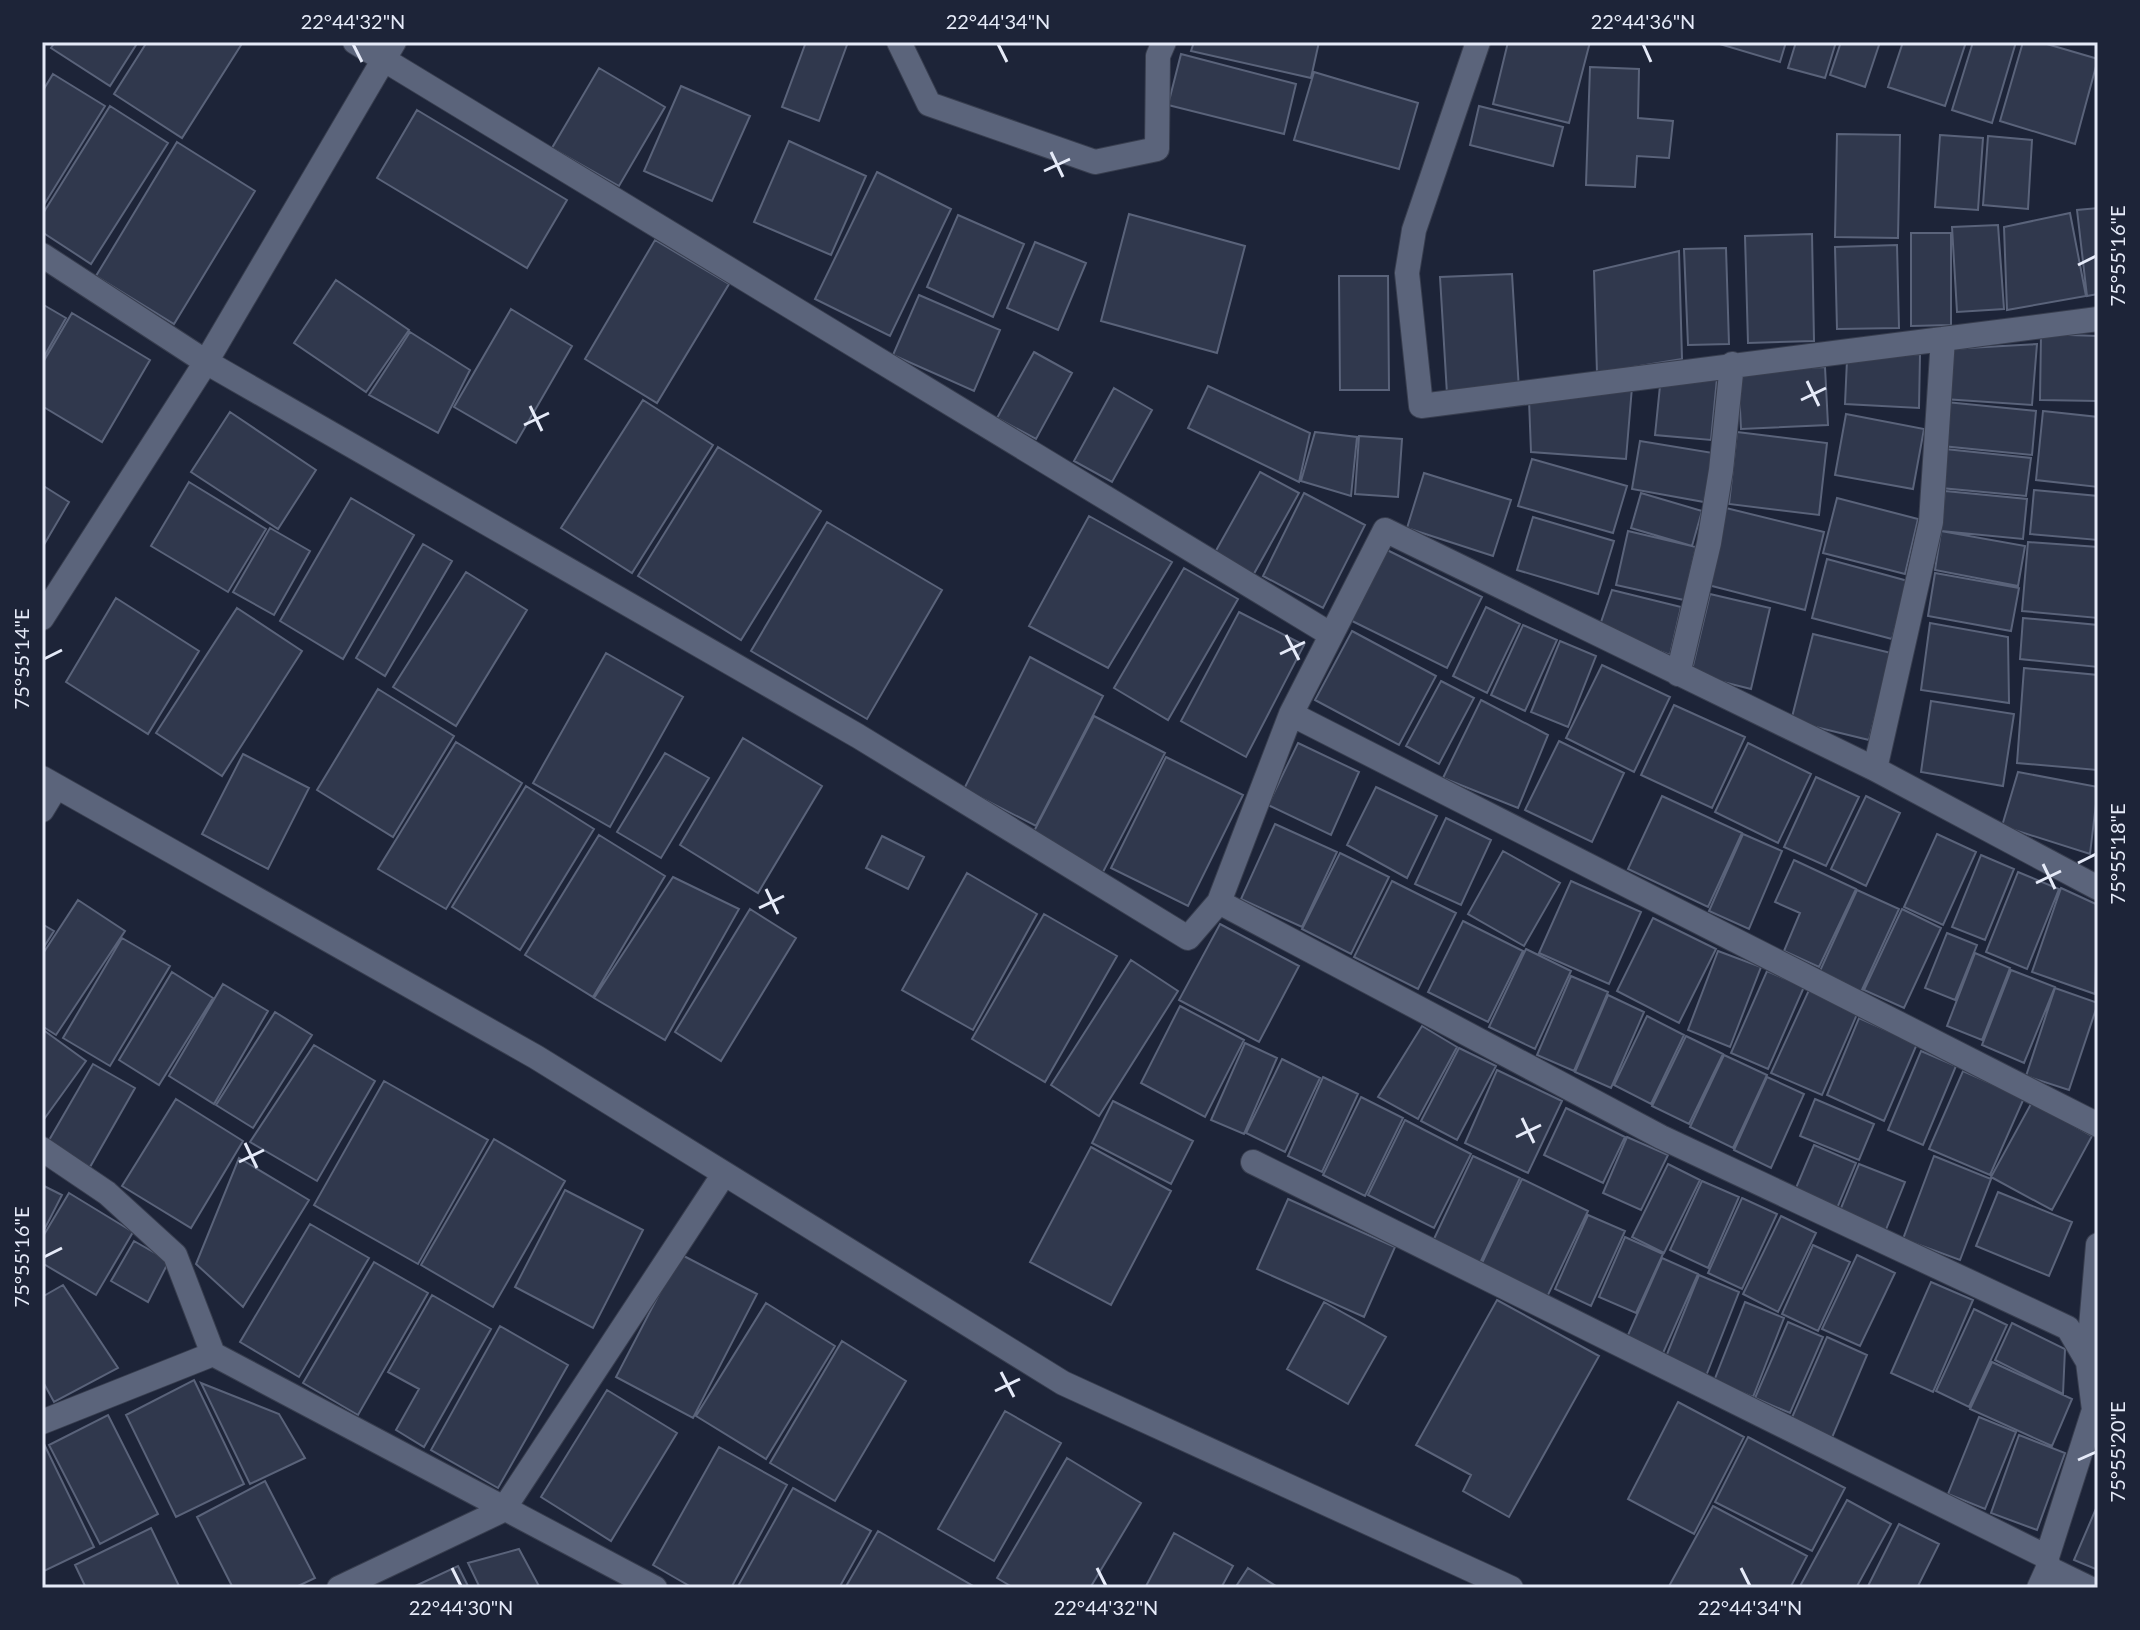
<svg xmlns="http://www.w3.org/2000/svg" width="2140" height="1630" font-family="Lato,sans-serif">
<rect width="100%" height="100%" fill="#1d2438"/>
<path fill="#30384d" stroke="#5a637a" stroke-width="2" d="M55,42H138L110,86L51,48Z
M147,42H243L182,138L114,94Z
M806,42H848L819,121L782,107Z
M1194,42H1319L1311,78L1191,51Z
M1508,42H1590L1569,123L1493,104Z
M1713,42H1786L1780,62Z
M1796,42H1836L1825,78L1788,68Z
M1841,42H1880L1865,87L1830,75Z
M1903,42H1966L1945,106L1888,87Z
M1973,42H2016L1992,123L1952,110Z
M2023,42H2040L2098,59L2075,144L2000,121Z
M1181,54L1296,84L1284,134L1168,105Z
M1590,67L1639,69L1638,118L1673,121L1669,158L1637,156L1635,187L1586,185Z
M599,68L665,107L619,186L552,148Z
M1314,72L1418,103L1399,169L1294,140Z
M53,74L105,106L42,208V92Z
M681,86L750,116L712,201L644,171Z
M110,106L168,143L91,264L42,232V215Z
M1479,106L1563,127L1553,166L1470,145Z
M417,110L567,200L527,268L377,178Z
M1837,134L1900,135L1898,238L1835,237Z
M1940,135L1983,138L1978,210L1935,207Z
M1988,136L2032,140L2028,209L1983,205Z
M789,141L866,176L831,255L754,222Z
M177,142L255,191L174,324L96,276Z
M877,172L951,209L890,336L815,299Z
M2098,208V294L2087,296L2077,210Z
M2070,213L2086,296L2007,310L2004,227Z
M1129,214L1245,246L1217,353L1101,321Z
M958,215L1024,244L993,317L927,287Z
M1998,225L2004,309L1957,312L1952,227Z
M1911,233H1951V325L1911,326Z
M1812,234L1814,341L1748,343L1745,236Z
M655,240L729,284L657,403L585,359Z
M1035,242L1086,263L1058,330L1007,308Z
M1897,245L1899,328L1837,329L1835,247Z
M1726,248L1729,344L1688,345L1684,249Z
M1679,251L1682,359L1597,373L1594,271Z
M1512,274L1519,390L1447,394L1440,277Z
M1339,276H1388L1389,390H1340Z
M336,280L409,330L366,392L294,343Z
M919,295L1000,330L974,391L893,355Z
M42,304L66,318L42,360Z
M511,309L572,346L516,443L454,407Z
M72,313L150,360L102,442L42,406V364Z
M410,332L470,370L438,433L369,395Z
M2041,334L2098,336V401L2040,400Z
M2037,344L2032,405L1944,399L1950,349Z
M1034,352L1072,373L1036,439L997,418Z
M1920,354L1919,408L1845,404L1847,360Z
M1825,367L1828,425L1741,429L1738,370Z
M1717,378L1711,440L1655,435L1660,386Z
M1208,386L1310,433L1299,482L1188,428Z
M1632,387L1626,459L1531,452L1529,400Z
M1114,388L1152,410L1112,482L1074,461Z
M643,400L713,445L632,573L561,528Z
M1946,402L2036,411L2032,455L1942,446Z
M2043,411L2098,417V487L2036,480Z
M230,412L316,470L278,529L191,472Z
M1846,414L1924,429L1913,489L1835,475Z
M1315,432L1357,437L1351,496L1301,481Z
M1737,432L1827,443L1819,515L1729,504Z
M1359,436L1402,439L1398,497L1355,494Z
M1640,441L1713,453L1704,502L1632,489Z
M718,447L821,511L741,640L638,576Z
M1945,449L2031,458L2026,496L1941,488Z
M1532,459L1627,486L1613,533L1518,506Z
M1260,472L1299,493L1251,579L1213,556Z
M1424,473L1511,500L1493,556L1407,528Z
M189,482L266,529L228,592L151,546Z
M42,485L69,502L42,548Z
M2034,490L2098,496V540L2030,534Z
M1945,491L2027,499L2023,539L1941,531Z
M1304,493L1365,525L1323,608L1263,576Z
M1641,493L1702,511L1692,546L1631,528Z
M351,498L414,535L343,659L280,621Z
M1837,498L1918,519L1905,574L1823,553Z
M1726,508L1824,532L1805,610L1708,585Z
M1089,516L1172,562L1108,668L1029,626Z
M1533,517L1614,541L1598,594L1517,570Z
M827,522L942,590L867,719L751,651Z
M270,528L310,551L274,615L233,592Z
M1628,531L1696,547L1684,600L1616,585Z
M1941,531L2025,546L2018,586L1935,570Z
M2028,542L2098,547V618L2022,611Z
M423,544L452,561L385,676L356,658Z
M1379,546L1482,597L1447,668L1344,617Z
M1827,559L1908,581L1892,639L1812,618Z
M1184,568L1238,599L1168,720L1114,688Z
M466,572L527,610L456,726L393,687Z
M1935,573L2019,588L2011,631L1928,616Z
M1612,590L1681,607L1670,655L1599,628Z
M1710,594L1770,608L1751,689L1691,674Z
M116,598L199,651L148,734L66,682Z
M1486,607L1520,624L1487,693L1453,676Z
M237,608L302,651L222,776L156,733Z
M1239,612L1304,645L1246,757L1181,721Z
M2023,618L2098,625V667L2020,659Z
M1930,623L2008,637L2009,703L1921,690Z
M1523,625L1557,640L1525,711L1491,695Z
M1352,631L1436,676L1399,745L1315,700Z
M1813,634L1891,653L1869,740L1791,721Z
M1560,641L1596,656L1568,727L1531,712Z
M606,653L683,697L610,827L533,783Z
M1030,657L1103,696L1036,826L964,789Z
M1602,665L1670,697L1634,772L1566,738Z
M2024,668L2098,675L2097,770L2017,763Z
M1441,681L1474,698L1439,764L1406,746Z
M378,689L454,736L393,837L317,790Z
M1481,700L1548,735L1518,808L1443,778Z
M1931,701L2014,714L2003,786L1921,772Z
M1674,705L1745,737L1712,808L1641,775Z
M1094,716L1165,753L1102,874L1031,837Z
M743,738L822,786L758,893L680,845Z
M1559,741L1624,773L1592,842L1525,810Z
M456,742L522,783L446,909L378,869Z
M1298,743L1359,772L1331,835L1268,805Z
M1748,743L1811,774L1778,843L1715,812Z
M665,753L709,778L661,858L617,832Z
M243,754L309,788L268,869L202,834Z
M1166,757L1243,795L1188,906L1111,868Z
M2018,772L2098,787L2090,854L2002,826Z
M1816,777L1859,797L1826,866L1784,847Z
M526,786L594,829L520,950L452,907Z
M1376,787L1437,816L1407,878L1347,845Z
M1662,796L1742,833L1708,907L1628,869Z
M1866,796L1900,813L1866,886L1831,869Z
M1446,818L1491,840L1461,905L1415,884Z
M1275,824L1337,852L1302,927L1241,899Z
M1743,834L1782,851L1749,929L1709,911Z
M1937,834L1976,852L1943,925L1904,907Z
M599,835L665,876L593,997L525,955Z
M882,836L924,857L908,889L866,868Z
M1503,851L1560,883L1524,946L1468,914Z
M1340,853L1389,877L1351,954L1302,929Z
M1981,855L2014,869L1985,940L1952,927Z
M1794,860L1856,889L1819,967L1784,951L1800,913L1775,902Z
M2018,872L2059,889L2027,969L1986,952Z
M967,873L1037,914L973,1030L902,990Z
M673,877L739,909L665,1040L594,998Z
M1392,881L1456,913L1418,989L1354,957Z
M1571,881L1641,912L1609,984L1539,953Z
M2061,888L2098,905L2095,994L2032,972Z
M1857,890L1899,909L1861,992L1819,973Z
M78,900L125,931L56,1035L42,1026V955Z
M750,909L796,938L721,1061L675,1032Z
M1902,909L1941,928L1904,1008L1864,990Z
M1044,914L1117,956L1045,1082L972,1039Z
M1653,918L1716,949L1679,1023L1617,991Z
M1463,921L1523,951L1488,1022L1428,992Z
M42,924L54,931L42,950Z
M1220,924L1299,966L1259,1042L1179,1000Z
M1947,933L1977,945L1955,1000L1925,988Z
M122,938L170,966L110,1066L63,1038Z
M1526,949L1571,971L1535,1049L1489,1027Z
M1718,951L1761,967L1730,1047L1688,1030Z
M1975,953L2010,968L1982,1040L1947,1026Z
M1131,960L1178,991L1099,1116L1051,1085Z
M2011,970L2055,987L2024,1063L1982,1045Z
M1767,971L1804,987L1768,1069L1731,1053Z
M172,972L213,998L159,1085L119,1060Z
M1571,976L1608,992L1574,1071L1537,1055Z
M223,984L268,1011L214,1104L169,1076Z
M2055,988L2098,1003L2069,1090L2026,1076Z
M1809,990L1858,1012L1822,1095L1771,1073Z
M1608,995L1644,1012L1611,1088L1575,1072Z
M1180,1006L1244,1040L1205,1117L1141,1083Z
M275,1012L312,1035L253,1128L216,1105Z
M1647,1016L1684,1035L1651,1104L1614,1085Z
M1859,1018L1917,1044L1884,1121L1827,1095Z
M1422,1026L1457,1047L1418,1119L1378,1097Z
M42,1029L86,1061L42,1122Z
M1686,1036L1723,1054L1689,1124L1652,1106Z
M1245,1043L1277,1058L1244,1134L1211,1120Z
M314,1045L375,1081L317,1181L250,1142Z
M1459,1048L1496,1066L1457,1140L1421,1121Z
M1921,1051L1956,1066L1923,1145L1888,1130Z
M1724,1055L1767,1075L1733,1148L1690,1127Z
M1282,1059L1320,1078L1285,1152L1246,1133Z
M93,1064L135,1088L90,1167L48,1142Z
M1497,1070L1562,1101L1528,1173L1465,1143Z
M1963,1071L2024,1098L1990,1175L1929,1149Z
M1323,1077L1358,1094L1322,1172L1288,1156Z
M1767,1077L1804,1094L1771,1168L1734,1150Z
M384,1081L488,1140L418,1264L314,1205Z
M1361,1097L1403,1118L1365,1196L1323,1175Z
M176,1099L243,1141L191,1228L122,1186Z
M1815,1099L1874,1124L1859,1160L1800,1136Z
M1113,1101L1193,1141L1171,1184L1092,1143Z
M2032,1102L2092,1136L2052,1210L1991,1177Z
M1566,1108L1625,1137L1603,1183L1544,1155Z
M1405,1120L1471,1154L1434,1228L1368,1195Z
M1627,1137L1668,1155L1641,1210L1603,1193Z
M494,1139L565,1181L493,1307L421,1265Z
M1814,1145L1856,1163L1835,1213L1793,1195Z
M1091,1147L1171,1191L1111,1305L1030,1262Z
M1473,1156L1520,1178L1480,1263L1433,1241Z
M1934,1156L1991,1179L1960,1260L1903,1239Z
M239,1158L309,1200L243,1307L196,1264Z
M1668,1164L1700,1180L1664,1253L1632,1237Z
M1859,1164L1905,1182L1885,1232L1839,1213Z
M1522,1179L1588,1211L1547,1297L1481,1265Z
M1702,1181L1739,1197L1708,1268L1670,1250Z
M42,1185L62,1195L42,1234Z
M565,1190L643,1230L593,1328L515,1287Z
M1998,1192L2072,1222L2049,1276L1976,1246Z
M69,1193L133,1232L96,1295L42,1263V1238Z
M1742,1198L1777,1214L1742,1289L1708,1273Z
M1288,1199L1395,1247L1364,1317L1257,1269Z
M1588,1215L1625,1231L1591,1306L1555,1289Z
M1781,1216L1816,1233L1778,1312L1743,1294Z
M310,1224L369,1258L299,1377L240,1342Z
M1625,1237L1663,1254L1636,1313L1599,1297Z
M134,1241L169,1261L148,1302L111,1281Z
M1813,1245L1850,1262L1818,1331L1782,1314Z
M680,1254L757,1294L693,1418L616,1377Z
M1857,1255L1895,1273L1860,1346L1822,1329Z
M1662,1258L1698,1274L1660,1360L1624,1344Z
M374,1262L428,1293L358,1415L303,1383Z
M1699,1275L1739,1292L1704,1381L1663,1364Z
M1931,1282L1973,1300L1933,1392L1891,1373Z
M63,1285L118,1368L54,1402L42,1380V1297Z
M432,1295L491,1329L424,1447L396,1430L419,1389L388,1372Z
M1497,1300L1599,1356L1509,1517L1463,1491L1471,1475L1416,1445Z
M1324,1302L1386,1337L1348,1404L1287,1369Z
M1745,1302L1784,1318L1753,1397L1714,1381Z
M766,1303L835,1346L766,1459L696,1416Z
M1974,1309L2007,1325L1969,1407L1936,1391Z
M1788,1322L1823,1337L1790,1413L1755,1398Z
M2012,1323L2065,1349L2063,1394L1995,1360Z
M500,1326L568,1365L498,1488L431,1450Z
M1827,1337L1867,1355L1831,1440L1790,1422Z
M842,1341L906,1381L835,1501L770,1463Z
M1992,1362L2072,1399L2052,1446L1970,1409Z
M194,1380L244,1484L176,1517L126,1415Z
M201,1383L279,1414L305,1458L250,1484Z
M607,1390L677,1433L611,1541L541,1497Z
M1678,1402L1744,1437L1694,1534L1628,1499Z
M1005,1411L1061,1443L994,1561L938,1529Z
M108,1415L158,1514L100,1544L49,1445Z
M1979,1417L2016,1432L1985,1509L1948,1494Z
M2019,1435L2065,1453L2037,1530L1991,1513Z
M1748,1437L1845,1488L1812,1551L1715,1502Z
M44,1444L94,1547L42,1572V1445Z
M719,1447L787,1485L731,1588H693L653,1565Z
M1067,1458L1141,1503L1090,1588H1014L997,1578Z
M265,1481L315,1578L294,1588H233L197,1517Z
M793,1488L871,1531L839,1588H737Z
M1847,1500L1891,1524L1856,1588H1799Z
M2098,1504V1570L2074,1560Z
M1713,1506L1807,1556L1790,1588H1668Z
M1899,1524L1939,1544L1917,1588H1867Z
M151,1528L180,1588H86L75,1565Z
M878,1531L973,1586L972,1588H845Z
M1174,1533L1233,1566L1221,1588H1145Z
M519,1549L540,1588H480L468,1563Z
M458,1566L469,1588H411Z
M1248,1568L1279,1588H1235Z"/>
<g fill="none" stroke-linecap="round" stroke-linejoin="round">
<defs>
<path id="minor" d="M355,42L1330,634
M899,42L929,104L1095,162L1157,149L1158,56L1164,42
M1478,42L1414,230L1407,273L1421,406L1943,339
M42,255L206,362L858,736L1188,938L1219,902
M2098,319L1943,339L1931,522L1875,769L2098,888
M42,618L206,362L394,42
M1678,674L1709,543L1721,470L1732,364
M1291,714L2098,1125
M1875,769L1385,530L1291,714L1219,902L1661,1137L2068,1328L2088,1362L2098,1367
M42,778L536,1057L1063,1383L1511,1588
M42,810L56,787
M42,1149L107,1193L175,1255L213,1354
M1253,1162L2047,1557
M42,1422L213,1354L655,1588
M2048,1568L2089,1588
M339,1588L503,1510L724,1174
M2039,1588L2048,1568L2047,1557L2094,1410L2088,1362L2098,1245"/>
</defs>
<use href="#minor" stroke="#383e4f" stroke-width="26"/>
<use href="#minor" stroke="#5b647b" stroke-width="24"/>
</g>
<path fill="none" stroke="#e5eaf8" stroke-width="3" d="M353,44L362,62M998,44L1007,62M1643,44L1651,62M1051,152L1063,177M1044,171L1070,159M2078,265L2096,256M1807,381L1819,406M1801,400L1826,388M530,406L542,431M524,425L549,413M1286,635L1299,660M1280,654L1305,642M44,659L62,650M2078,863L2096,854M2043,864L2055,889M2036,883L2061,871M766,889L778,914M759,908L784,896M1522,1118L1534,1143M1516,1137L1541,1125M245,1143L257,1168M239,1162L264,1150M44,1257L62,1248M1001,1372L1014,1397M995,1391L1020,1379M2078,1460L2096,1452M452,1568L461,1586M1097,1568L1106,1586M1741,1568L1750,1586"/>
<rect width="2140" height="1630" fill="none" stroke="#1d2438" stroke-width="88"/>
<rect x="44" y="44" width="2052" height="1542" fill="none" stroke="#e5eaf8" stroke-width="3"/>
<g font-size="20" text-anchor="middle" fill="#e5eaf8">
<text x="353" y="29">22°44'32"N</text>
<text x="998" y="29">22°44'34"N</text>
<text x="1643" y="29">22°44'36"N</text>
<text transform="translate(2118 256) rotate(-90)" y="7">75°55'16"E</text>
<text transform="translate(22 659) rotate(-90)" y="7">75°55'14"E</text>
<text transform="translate(2118 854) rotate(-90)" y="7">75°55'18"E</text>
<text transform="translate(22 1257) rotate(-90)" y="7">75°55'16"E</text>
<text transform="translate(2118 1452) rotate(-90)" y="7">75°55'20"E</text>
<text x="461" y="1615">22°44'30"N</text>
<text x="1106" y="1615">22°44'32"N</text>
<text x="1750" y="1615">22°44'34"N</text>
</g>
</svg>
